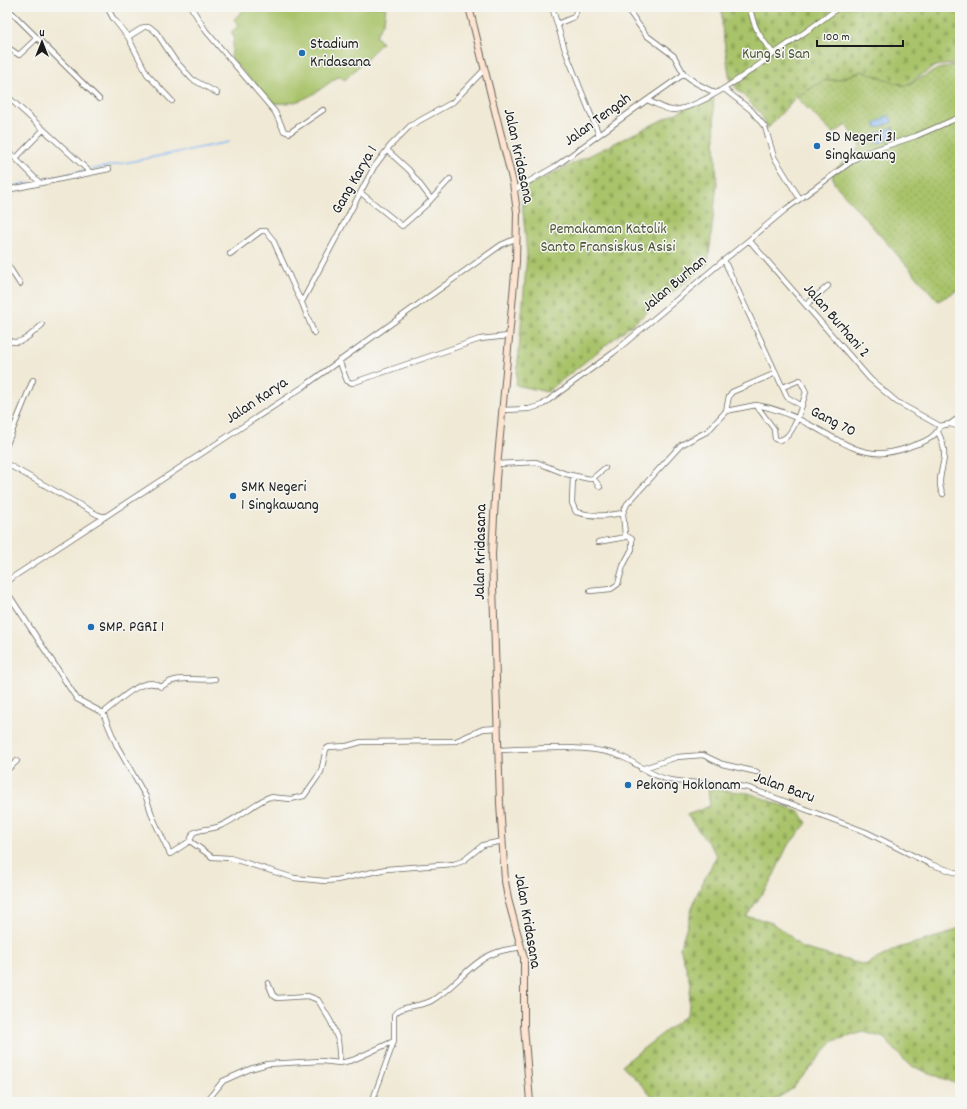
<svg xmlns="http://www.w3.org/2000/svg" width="967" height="1109" font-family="Dekko,sans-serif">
<defs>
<pattern id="grass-dots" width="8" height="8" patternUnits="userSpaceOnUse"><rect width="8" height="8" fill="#a8c369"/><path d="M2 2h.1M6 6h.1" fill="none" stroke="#90a75a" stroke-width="1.8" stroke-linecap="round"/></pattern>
<pattern id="cemetery-stones" width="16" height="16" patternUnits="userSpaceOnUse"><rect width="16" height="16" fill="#a8c369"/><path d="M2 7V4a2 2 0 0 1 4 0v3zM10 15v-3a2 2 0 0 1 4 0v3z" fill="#90a75a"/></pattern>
</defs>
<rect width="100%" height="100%" fill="#f6f6f2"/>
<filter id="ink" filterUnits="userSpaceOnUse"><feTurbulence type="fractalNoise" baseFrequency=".025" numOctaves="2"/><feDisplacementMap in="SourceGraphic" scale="8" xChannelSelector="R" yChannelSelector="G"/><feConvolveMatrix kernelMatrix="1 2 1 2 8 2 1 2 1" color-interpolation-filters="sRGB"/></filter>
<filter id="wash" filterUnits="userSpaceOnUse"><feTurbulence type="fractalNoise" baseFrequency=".012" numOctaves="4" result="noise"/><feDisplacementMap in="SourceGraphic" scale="16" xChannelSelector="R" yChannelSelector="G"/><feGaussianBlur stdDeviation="0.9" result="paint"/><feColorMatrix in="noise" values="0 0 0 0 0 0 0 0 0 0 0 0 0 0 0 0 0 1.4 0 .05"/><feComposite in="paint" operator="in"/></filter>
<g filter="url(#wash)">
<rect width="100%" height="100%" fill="#f0e9d5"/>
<path fill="url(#grass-dots)" stroke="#627042" d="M960,64V289L938,301L834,183L832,172L861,147L846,125L833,134L796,97L825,80H837L862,71L905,86L938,69Z"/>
<path fill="url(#cemetery-stones)" stroke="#627042" d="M722,7H960V63L935,66L905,86L862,71L837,80H825L796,97L768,128L760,113L730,81L722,26Z
M713,95L717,184L708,264L547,392L516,385L527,255L521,189Z
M708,789L749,793L800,812L807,823L787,847L771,881L746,917H753L772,923L790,936L802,948L865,965L898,948L947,934L960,927V1085L909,1065L884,1038L864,1032L833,1041L792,1089L771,1102H747L724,1099L711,1102H658L622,1065L688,1014L691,983L680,948L696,896L717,855L687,815L710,806Z"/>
<path fill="#a8c369" stroke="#627042" d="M247,7H386L384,21L376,36L382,43L345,80L339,76C313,94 303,106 270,103L231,58L234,36L231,32L238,26L234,19Z"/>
<path fill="#87baf4" stroke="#526b88" d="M888,115L893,122L877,128L875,124Z
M893,127L896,136L877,144L874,135Z"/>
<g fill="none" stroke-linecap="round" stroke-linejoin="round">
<path stroke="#87baf4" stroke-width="1.5" d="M89,170L229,142
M40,181L86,170
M7,187L29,183"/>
</g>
</g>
<g filter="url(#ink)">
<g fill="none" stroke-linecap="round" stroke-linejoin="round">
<defs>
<path id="street" d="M107,7L113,18L128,37L147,74L172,101
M191,7L206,31L275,112L284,131L289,133L292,131L323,110
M552,7L565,50L599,135
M626,7L646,35L674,56L684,74L696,83L715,93
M750,7C753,27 761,39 774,54
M7,8L99,99
M557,24L574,17L576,12L575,7
M128,37L144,27H150L156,32L174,59L192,79L217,93
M7,47L19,55L37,38
M724,89L751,110L765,127L774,157L800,199
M7,96L91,173
M647,100L684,74
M7,150L40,183
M387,150L409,170L431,199
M16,158L43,130
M7,190L109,169
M514,190L556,166L647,100C655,103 665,110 673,110C702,108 750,71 774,54C796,38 818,24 839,7
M361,193L402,226L427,204L450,179
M749,240L786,209L855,159L865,153L916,136L960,117
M230,254L261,231H266L273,240L296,291L300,299L303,300L374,167L390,146L410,126L453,102L485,69
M724,260L749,240L870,379L897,402L940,426
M7,264L20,284
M300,298L314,333
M806,305L828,286
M7,340C21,347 31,334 42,325
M339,360L347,381L352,383L480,339L509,336
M776,373L732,392L729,396L726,411L756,405L774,429L775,439C792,447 802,404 806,392L800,380L783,387
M756,405C775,408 794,416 810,425C832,436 858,456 884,453C894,452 905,449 914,445C925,442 936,437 940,426
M502,410L529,409L542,405L613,353L724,260L787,397L802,406
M950,424L960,427
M940,426L950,424L960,417
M938,432C942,440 945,448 944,457C943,469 936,483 943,494
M7,444L33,380
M7,464L98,515L105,517
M498,464L536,462L566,474L590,479L593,478L605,468
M573,476L572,503L576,512C593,517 606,516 623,513
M593,478L600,487
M598,542L626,537
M7,581L303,387L501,245L517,238
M590,591L611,589L618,584L623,566L632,549V539L625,535L623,513L627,504L681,445L708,431L726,411
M7,592L77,699L103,713L117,746L146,797L153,818L170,854L190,841L212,857L230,858L294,878L325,881L337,880L386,869L454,864L463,861L483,845L503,841
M103,713C117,703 144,673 161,687C179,673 195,682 215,679
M499,750C534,749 580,744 615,754C634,760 649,776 670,780C696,785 723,782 749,788L866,832L930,864L960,874
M641,769L677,757L703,755L722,764L757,772
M7,770L17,761
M190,841L193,833C202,828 211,830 220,826C238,819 251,805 269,797L291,799L304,796L321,772L326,749L329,747L347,746L361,742L456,741L483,729L498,728
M268,983L273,995L277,998L308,996L318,1000L331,1022L338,1040L340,1063
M206,1102L223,1081L250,1069L267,1064L321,1061L340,1063L353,1060L394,1041V1015C400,1005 420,1007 431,1001C455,988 471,960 498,952C505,949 514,949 522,947
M372,1102L394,1041"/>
<path id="secondary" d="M469,7L513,183L517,212L516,262L496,479L492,555L500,803L505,881L508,899L524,958V1026L530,1102"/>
</defs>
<use href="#street" stroke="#66645d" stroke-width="6"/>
<use href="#secondary" stroke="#66645d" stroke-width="8"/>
<use href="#street" stroke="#fff" stroke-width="4.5"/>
<use href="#secondary" stroke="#fde4d1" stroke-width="6"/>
</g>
</g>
<g fill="#1f6fb2" stroke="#f6f6f2" stroke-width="1.5">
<circle cx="302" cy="53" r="4"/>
<circle cx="817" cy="146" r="4"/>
<circle cx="233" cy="496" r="4"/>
<circle cx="91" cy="627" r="4"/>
<circle cx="628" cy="785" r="4"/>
</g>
<g text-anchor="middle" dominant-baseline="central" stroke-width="3" stroke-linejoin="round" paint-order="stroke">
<g font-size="16" fill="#1c1c1c" stroke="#f6f6f2" text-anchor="start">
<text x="310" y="44">Stadium<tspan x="310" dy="18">Kridasana</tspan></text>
<text x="825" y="137">SD Negeri 31<tspan x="825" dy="18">Singkawang</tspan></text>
<text x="241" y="487">SMK Negeri<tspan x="241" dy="18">1 Singkawang</tspan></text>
<text x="99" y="627">SMP. PGRI 1</text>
<text x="636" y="785">Pekong Hoklonam</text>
</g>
<g font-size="16" fill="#4d5637" stroke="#f6f6f2">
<text x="776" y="54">Kung Si San</text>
<text x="608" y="229">Pemakaman Katolik<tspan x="608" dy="18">Santo Fransiskus Asisi</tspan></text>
</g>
<g font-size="16" fill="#1c1c1c" stroke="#f6f6f2">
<text transform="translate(598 120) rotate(-36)">Jalan Tengah</text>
<text transform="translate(518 156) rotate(78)">Jalan Kridasana</text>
<text transform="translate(355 180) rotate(-60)">Gang Karya 1</text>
<text transform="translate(675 284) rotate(-40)">Jalan Burhan</text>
<text transform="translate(836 321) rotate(49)">Jalan Burhani 2</text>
<text transform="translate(257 401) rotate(-34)">Jalan Karya</text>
<text transform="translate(833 422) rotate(27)">Gang 70</text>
<text transform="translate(481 552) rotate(-89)">Jalan Kridasana</text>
<text transform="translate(784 788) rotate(20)">Jalan Baru</text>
<text transform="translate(527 921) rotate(80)">Jalan Kridasana</text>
</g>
</g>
<rect width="967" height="1109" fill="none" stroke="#f6f6f2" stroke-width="24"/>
<g transform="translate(42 42)" stroke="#f6f6f2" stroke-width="3" paint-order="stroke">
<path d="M0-3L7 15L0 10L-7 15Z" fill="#1c1c1c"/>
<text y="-6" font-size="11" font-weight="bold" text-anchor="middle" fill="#1c1c1c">U</text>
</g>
<path d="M817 40v6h86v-6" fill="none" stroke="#1c1c1c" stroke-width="2"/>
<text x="823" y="40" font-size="12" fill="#1c1c1c" stroke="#f6f6f2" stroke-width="3" paint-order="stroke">100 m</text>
</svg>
